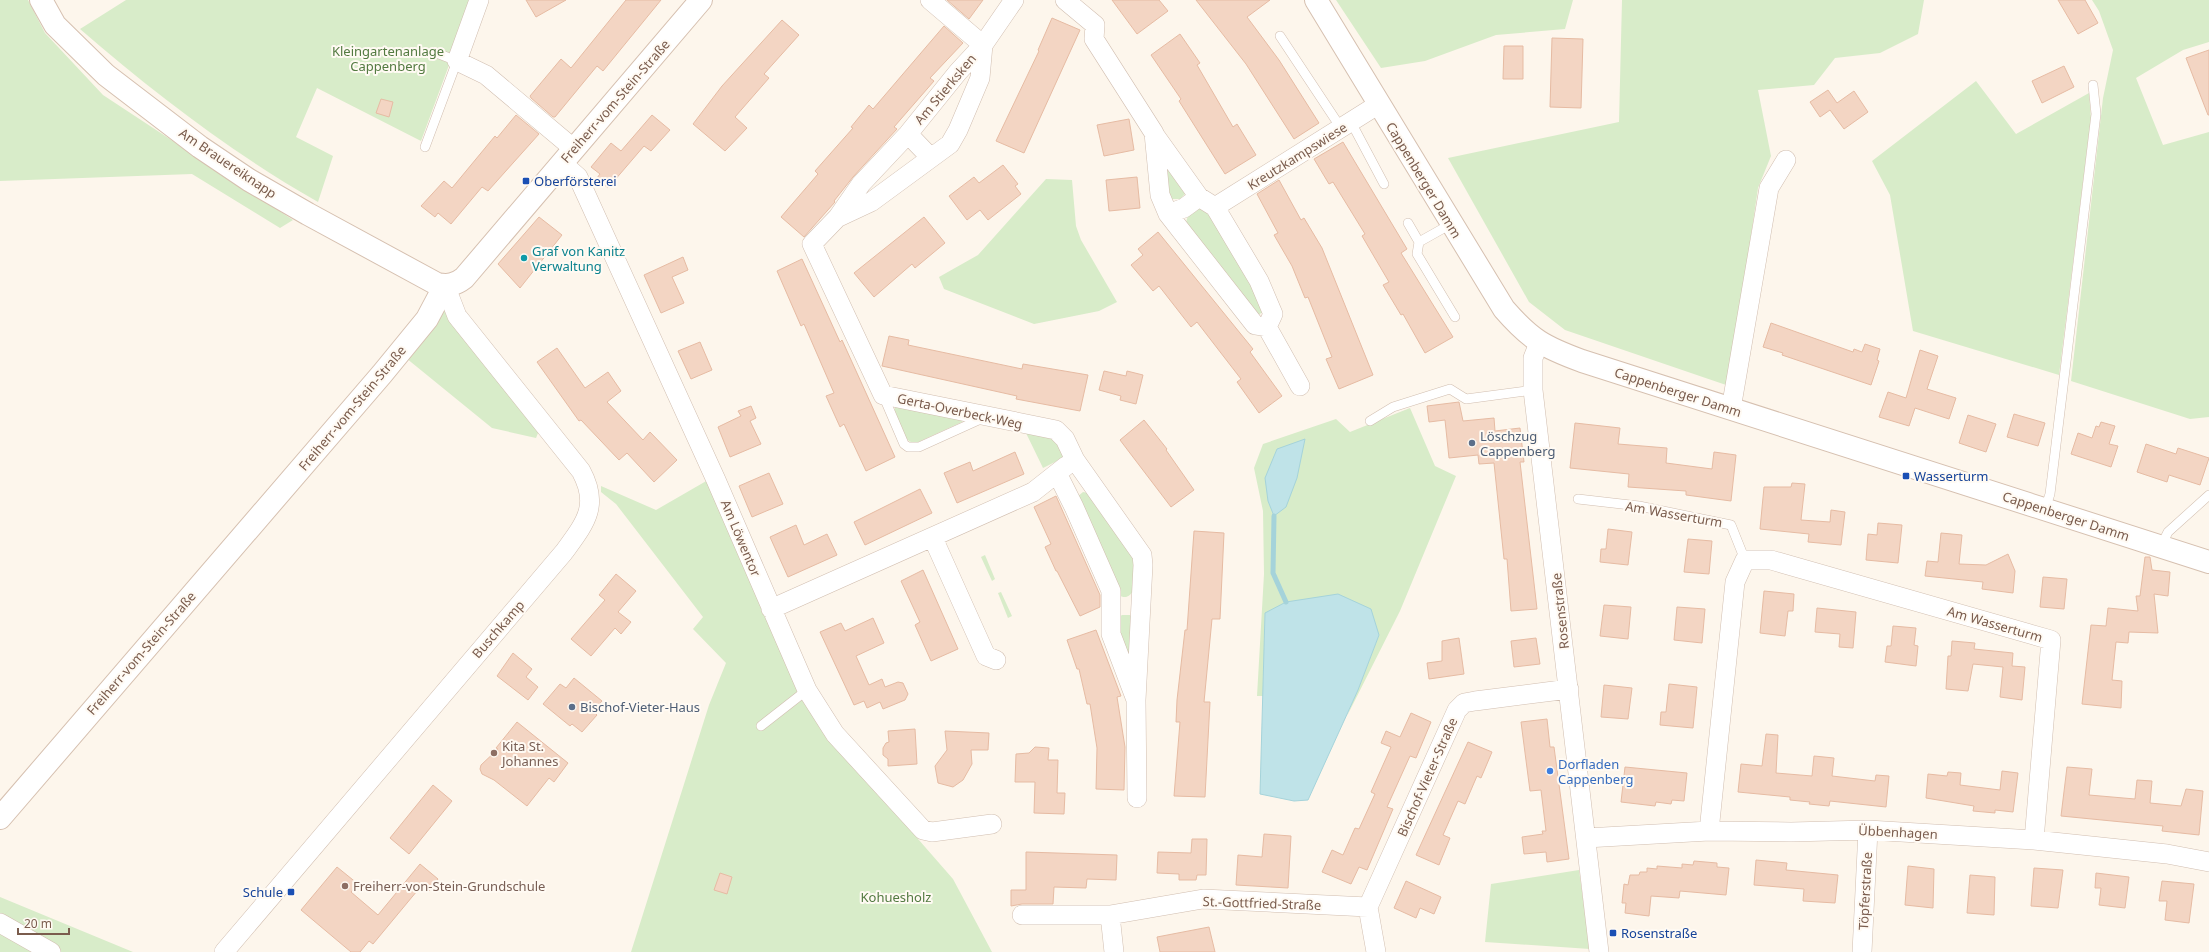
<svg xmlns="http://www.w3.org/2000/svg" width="2209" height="952" font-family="'Noto Sans',sans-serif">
<rect width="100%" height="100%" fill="#fdf6ec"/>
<path fill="#d8ecc9" d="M0,0H28L45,33L103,95L293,220L280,228L192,174L0,181Z
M126,0H473L421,141L317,88L296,137L333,156L318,202C232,153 154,93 80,29Z
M1336,0H1573L1565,29L1496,35L1425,61L1381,68Z
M1622,0H1924L1918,34L1880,53L1835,58L1814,85L1758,90L1771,156L1758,188L1729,386L1565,330L1529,302L1448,158L1619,122Z
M2092,0H2209V42L2183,50L2136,78L2163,145L2209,132V417L2190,419L2071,381L2103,98L2113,50L2099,11Z
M1976,81L2016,134L2089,93L2091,118L2059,375L1913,331L1890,195L1872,161Z
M1159,158L1186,193L1180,199H1170Z
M1046,179L1072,180L1076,226L1081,240L1117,302L1099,311L1034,324L944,289L939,277L978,255Z
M1201,208L1206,210L1255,286L1263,312L1258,315L1186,224C1187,215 1191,209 1201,208Z
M444,309L540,428L536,438L492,428L406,358Z
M896,404L964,419L962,422L916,443L911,442C902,438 891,413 896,404Z
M1410,408L1435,466L1456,476L1400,611L1347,716L1379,635L1265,613L1263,696H1257L1264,574L1263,511L1254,468L1263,444L1336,419L1350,432Z
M1026,433L1057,436L1065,455L1061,459L1043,468Z
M708,480L836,745L953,879L992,952H631L709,705L726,663L693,629L703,617L616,504L601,492V486L656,510Z
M1083,492L1088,493L1133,553L1134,590C1129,597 1126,599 1118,595L1077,497Z
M985,555L995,579L992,581L981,557Z
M1001,592L1012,616L1008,618L998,593Z
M1122,615H1130L1136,624L1128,657L1115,620Z
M1579,870L1590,949L1485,942L1491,884Z
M0,897L133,952H0Z"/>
<path fill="#bfe3e8" stroke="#a5d3da" d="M1305,439L1297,478L1286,507L1274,516L1268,501L1265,478L1277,449Z
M1338,594L1371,609L1379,635L1358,690L1308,800L1294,801L1260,794L1265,613L1286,602Z"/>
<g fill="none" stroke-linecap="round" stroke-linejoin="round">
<path stroke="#a5d3da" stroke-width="5" d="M1274,516L1273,573L1286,602"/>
</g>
<path fill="#f3d5c3" stroke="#e6bba3" d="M526,0H566L536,17Z
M626,0H661L603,71L597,66L555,117H553L531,98L530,96L561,59L571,68Z
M947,0H983L969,19Z
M1112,0H1159L1168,11L1137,34Z
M1196,0H1270L1247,17L1279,60L1319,123L1294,139L1246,64Z
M2058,0H2085L2098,23L2078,34Z
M1052,18L1080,30L1024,153L996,141L1039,51L1038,50Z
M782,20L799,35L764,74L769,78L735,117L747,128L725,151L693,124L722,86Z
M944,26L963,43L930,78L934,81L894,127L897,129L853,177L834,201L835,202L804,237L781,217L818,174L815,171L853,128L851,127L869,105L873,109Z
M1180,34L1200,63L1197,65L1233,127L1237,124L1256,155L1225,174L1179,101L1181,99L1151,55Z
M1552,38L1583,39L1581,108L1550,107Z
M1504,46H1523V79H1503Z
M2209,50V115H2208L2186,58Z
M2064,66L2074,87L2042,103L2032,81Z
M1828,90L1837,103L1854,91L1868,112L1844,129L1830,110L1820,117L1810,102Z
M381,99L393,102L389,117L376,113Z
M516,115L539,134L488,191L482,187L451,224L438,213L435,217L421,206L444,181L452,188L495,136L497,138Z
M652,115L670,130L651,151L644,146L608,188L597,178L600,174L591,167L611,143L621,151Z
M1129,119L1134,150L1104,156L1097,125Z
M1343,142L1407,249L1401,253L1453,337L1425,353L1403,314L1401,315L1383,285L1389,282L1362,236L1365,234L1333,182L1329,184L1314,159Z
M1003,165L1018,184L1015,186L1021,194L988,220L980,210L967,220L949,196L974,177L979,183Z
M1137,177L1140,208L1109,211L1106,180Z
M1279,180L1301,220L1304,218L1322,248L1373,375L1339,389L1326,359L1332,357L1308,297L1305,298L1292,266L1274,235L1278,233L1257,194Z
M539,217L562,235L520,288L498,264Z
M924,217L945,243L915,268L912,264L874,297L854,273Z
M1158,232L1253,349L1250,352L1282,396L1259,413L1237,382L1241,379L1197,322L1191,327L1159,286L1153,291L1131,265L1143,255L1138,249Z
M683,257L688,270L672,277L684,303L661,313L644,275Z
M802,259L840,342L842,340L895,457L866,471L844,424L840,427L826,396L834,393L804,324L801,326L777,271Z
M1771,323L1853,352L1854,349L1862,352L1865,344L1880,349L1877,360L1879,361L1871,385L1782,355L1783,353L1763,347Z
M889,336L909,340L908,345L1022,369L1023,364L1088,375L1080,411L1016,399L1017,396L882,366Z
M700,342L712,370L691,379L678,351Z
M557,348L585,388L608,372L621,391L607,402L643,440L650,432L677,460L654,482L627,453L619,460L581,420L579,421L537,362Z
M1920,350L1938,356L1927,389L1956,398L1949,419L1915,408L1909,426L1879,417L1888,392L1906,398Z
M1104,371L1126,376L1127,371L1143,375L1136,404L1120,400L1121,396L1099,390Z
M1459,402L1463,421L1494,418L1495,431L1520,428L1524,462H1520L1537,609L1511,611L1507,559H1504L1494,463L1479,464L1478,455L1449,458L1445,420L1429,422L1427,406Z
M751,406L756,418L750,421L761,444L730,457L718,427L741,416L738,411Z
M2014,414L2045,423L2038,446L2007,437Z
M1968,415L1996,424L1986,452L1959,443Z
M1144,420L1167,449L1166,450L1194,490L1171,507L1120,440Z
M2101,422L2115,426L2109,444L2118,446L2111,467L2071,454L2078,433L2092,438L2096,426L2099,427Z
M1575,423L1620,428L1618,444L1667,448L1666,463L1712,469L1714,452L1736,455L1731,501L1686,495V491L1628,487L1629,474L1570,468Z
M2146,444L2176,454L2178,448L2209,458L2200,485L2169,475L2167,482L2137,472Z
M1015,452L1024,474L957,503L944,473L970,462L973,471Z
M769,473L783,504L752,517L739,486Z
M1792,483L1805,484L1801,520L1830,522L1831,510L1845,512L1841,545L1808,542L1809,534L1760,529L1764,487H1791Z
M920,489L932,513L865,545L854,522Z
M1056,496L1100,595V607L1080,616L1057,571H1056L1045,547L1051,544L1034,507Z
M1878,523L1902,525L1898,563L1866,560L1868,534L1877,535Z
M796,525L804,545L827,534L837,555L788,577L770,537Z
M1608,529L1632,532L1628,565L1600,562L1601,549H1606Z
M1194,531L1224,533L1220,619H1212L1204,702H1210L1205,797L1174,796L1180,722H1176L1177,700L1185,630H1187Z
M1941,533L1962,535L1959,564L1986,565L2008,554L2015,571L2013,593L1982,589L1983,582L1925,576L1927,561L1938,562Z
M1688,539L1712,541L1709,574L1684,572Z
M2145,557H2150L2152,570L2170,572L2168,596L2154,594L2158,633L2129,632L2128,643L2116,642L2112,680L2122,681L2121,708L2082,704L2091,625L2106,626L2108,608L2138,611L2136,596H2140Z
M923,570L958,649L931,661L915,625L920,622L901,581Z
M616,574L636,591L618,612L631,622L621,634L615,628L591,656L571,639L605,600L599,595Z
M2043,577L2067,579L2064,609L2040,607Z
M1764,591L1794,594L1793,611H1788L1785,636L1760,633Z
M1604,605L1631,607L1628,639L1600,636Z
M1677,607L1705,609L1702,643L1674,640Z
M1817,608L1856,612L1853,648L1839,647L1840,634L1815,632Z
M873,618L884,643L856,656L869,685L882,679L885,687L898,682L903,683L908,694L905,700L883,709L880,702L867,708L864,701L854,705L820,632L841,623L845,631Z
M1893,626L1916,628L1914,645L1918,646L1916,666L1885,662L1887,646H1891Z
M1096,630L1121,696L1117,697L1125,747L1124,790L1096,789L1097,748L1090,704H1087L1079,669H1077L1067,640Z
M1459,638L1464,674L1429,679L1427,663L1442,661V641Z
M1536,638L1540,664L1514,667L1511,641Z
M1952,641L1975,643L1974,649L2013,653L2012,666L2025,667L2022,700L2000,697L2003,667L1973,664L1968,691L1946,689L1948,656H1951Z
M513,653L532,669L526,677L538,687L528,700L497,676Z
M574,678L602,701L593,711L597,715L582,732L572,724L570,726L543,704L560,684L566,688Z
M1669,684L1697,687L1693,728L1660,725L1661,712H1666Z
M1604,685L1632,688L1628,719L1601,717Z
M1411,713L1431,722L1416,758L1410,756L1387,807L1393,809L1367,870L1359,867L1351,884L1322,872L1332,850L1343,855L1355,828L1359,829L1375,794L1371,792L1391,747L1381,743L1386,731L1400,737Z
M1547,719L1550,747H1554L1569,859L1547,862L1546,852L1524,854L1522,837L1543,834L1542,831H1546L1541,790L1530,791L1521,722Z
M517,722L568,763L554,782L549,778L527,806L494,780L482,774L480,769L481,765L498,749L496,748Z
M915,729L917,764L888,766V759L883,755V748L886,743L889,742L888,731Z
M945,731L989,733L988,750H971L972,764L963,780L953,787L938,783L935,766L947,750Z
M1766,734L1778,735L1776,773L1812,776L1814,756L1834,758L1832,776L1875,781L1876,775L1889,776L1886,807L1830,801L1829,806L1809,804L1810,802L1790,800V797L1738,792L1741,764L1762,766Z
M1468,742L1492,752L1481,778L1477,776L1465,804L1458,801L1443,835L1450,838L1439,865L1416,855Z
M1035,747L1049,748L1048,760H1058L1057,793H1065L1064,814L1034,813L1035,782H1015L1016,754L1029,753Z
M1625,767L1687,773L1684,801L1672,800L1671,804L1656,802L1655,806L1621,802Z
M2067,767L2092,769L2089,795L2135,799L2137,780L2152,781L2150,803L2181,806L2186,789L2203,791L2199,835L2162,831L2163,826L2061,816Z
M2002,771L2018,773L2013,812L1995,810V813L1973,811L1974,806L1926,798L1928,774L1947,776L1948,772L1961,773L1960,785L2000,790Z
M433,785L452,801L409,854L390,838Z
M1264,834L1291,836L1288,888L1236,885L1238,855L1262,857Z
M1192,839H1207L1206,875H1197L1196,880H1179V874L1157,873L1158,852L1191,853Z
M1026,852L1117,855L1116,880L1087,879L1086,888L1054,887L1053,904H1022L1011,906V890H1026Z
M1756,860L1787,863L1786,870L1838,875L1835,903L1803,901L1804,889L1754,885Z
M1694,861L1717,863V867L1729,868L1726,895L1680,891L1679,898L1651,896L1649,916L1625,913L1626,903H1622L1624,884L1628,885L1630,875H1639L1640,872H1647V868L1657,869V866L1682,868V864L1693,865Z
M420,864L438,879L429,891L422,885L373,944L369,941L360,952H351L301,910L337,867L358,884L351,892L378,915Z
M1908,866L1934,869L1933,908L1905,905Z
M2034,868L2063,870L2058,908L2031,906Z
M720,873L732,877L727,894L714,890Z
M2096,873L2129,877L2125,908L2099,905L2101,888H2095Z
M1970,875L1995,877L1994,915L1967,913Z
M1406,881L1441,897L1434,914L1420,908L1416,918L1394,908Z
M2162,881L2194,884L2189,923L2165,920L2167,901H2159Z
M1209,927L1215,952H1160L1157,937Z"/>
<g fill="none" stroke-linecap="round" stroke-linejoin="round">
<defs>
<path id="lane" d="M1280,36L1341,128
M1351,122L1384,184
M425,147L457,61L434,52
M1408,223L1419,242
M1451,224L1419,242L1417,254L1455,317
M883,395L904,444L908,447H919L983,418
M1370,421L1393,407L1450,389L1466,399L1533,390
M1578,499L1639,506L1731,525L1745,560
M2045,509L2050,494L2096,114L2093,85
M2161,546L2168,532L2209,495
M761,726L807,690"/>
<path id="street" d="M479,0L457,61L486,75L574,149
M930,0L983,45
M1014,0L983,45L958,72L908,134L861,184L838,217L812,244L883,395L1056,430L1065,439L1075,460L1142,555L1143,565L1136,700
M1065,0L1095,25L1094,39L1154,133L1160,195L1168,214L1255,325L1267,327
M908,134L930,157
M1154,134L1199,197L1215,207
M562,163L578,177L716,480L807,690L835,734L923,830L932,832L992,824
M1168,214L1184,208L1199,197
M839,217L871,202L950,144L958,130L980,78L983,45
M1539,343L1533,358V390L1599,952
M1300,386L1267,327L1273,314L1259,281L1215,207L1379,104
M1731,409L1769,188L1786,160
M1057,473L1074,507L1111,591V634L1136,700L1137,798
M933,538L986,656L996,660
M771,609L1033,492L1066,466
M1709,831L1735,582L1745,560H1771L2051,640L2034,840
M1586,838L1709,831L1791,832L1868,830L2034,840L2167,854L2209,862
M1022,915H1110L1203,899L1368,907
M1110,915L1114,952
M0,923L51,952
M224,952L564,552C585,523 600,506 581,471L457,316L445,285
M1376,952L1368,907L1457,710L1464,703L1475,701L1569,689
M1862,952L1868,830"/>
<path id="secondary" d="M41,0L55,25L106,75L200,147L249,180L308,214L437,284C448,286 455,285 464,278L701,0
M1316,0L1504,309C1531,340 1544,347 1582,361L2209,562
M0,818L382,374L427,319L445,285"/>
</defs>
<use href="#lane" stroke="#d1beb0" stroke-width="10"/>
<use href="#street" stroke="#d1beb0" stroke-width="20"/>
<use href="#secondary" stroke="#d6c0b0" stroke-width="24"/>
<use href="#lane" stroke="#fff" stroke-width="9"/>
<use href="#street" stroke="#fff" stroke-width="19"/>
<use href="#secondary" stroke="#fff" stroke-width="22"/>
</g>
<g fill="#1a4fb4" stroke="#fffaf3" stroke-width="1.5">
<rect x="522" y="177" width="8" height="8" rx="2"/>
<rect x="1902" y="472" width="8" height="8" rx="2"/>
<rect x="287" y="888" width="8" height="8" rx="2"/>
<rect x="1609" y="929" width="8" height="8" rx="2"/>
</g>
<circle fill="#0f9aa8" stroke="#fffaf3" stroke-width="1.5" cx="524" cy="258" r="4"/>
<g fill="#5c6f8a" stroke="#fffaf3" stroke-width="1.5">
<circle cx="1472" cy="443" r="4"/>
<circle cx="572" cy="707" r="4"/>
</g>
<g fill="#8d6e63" stroke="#fffaf3" stroke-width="1.5">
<circle cx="494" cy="753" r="4"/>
<circle cx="345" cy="886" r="4"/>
</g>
<circle fill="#3f7fe0" stroke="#fffaf3" stroke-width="1.5" cx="1550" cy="771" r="4"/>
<g text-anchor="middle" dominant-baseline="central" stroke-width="4" stroke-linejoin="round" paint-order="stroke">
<g font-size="13" fill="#537a41" stroke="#fffaf3">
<text x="388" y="51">Kleingartenanlage<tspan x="388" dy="15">Cappenberg</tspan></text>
<text x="896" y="897">Kohuesholz</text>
</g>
<g font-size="13" fill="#7a5c4d" stroke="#fffaf3">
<text transform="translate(945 89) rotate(-50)">Am Stierksken</text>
<text transform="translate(615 101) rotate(-49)">Freiherr-vom-Stein-Straße</text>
<text transform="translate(1297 156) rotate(-32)">Kreutzkampswiese</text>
<text transform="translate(228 163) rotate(34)">Am Brauereiknapp</text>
<text transform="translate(1424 180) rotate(59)">Cappenberger Damm</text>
<text transform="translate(1678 392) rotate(18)">Cappenberger Damm</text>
<text transform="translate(352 408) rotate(-50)">Freiherr-vom-Stein-Straße</text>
<text transform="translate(960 411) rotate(12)">Gerta-Overbeck-Weg</text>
<text transform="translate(1674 514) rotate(10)">Am Wasserturm</text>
<text transform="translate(2066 516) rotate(18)">Cappenberger Damm</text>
<text transform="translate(741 538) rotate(67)">Am Löwentor</text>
<text transform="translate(1560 611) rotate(-96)">Rosenstraße</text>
<text transform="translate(1995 624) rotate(16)">Am Wasserturm</text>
<text transform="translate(498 629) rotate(-49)">Buschkamp</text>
<text transform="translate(141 653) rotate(-49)">Freiherr-vom-Stein-Straße</text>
<text transform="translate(1427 777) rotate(-66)">Bischof-Vieter-Straße</text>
<text transform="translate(1898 832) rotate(3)">Übbenhagen</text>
<text transform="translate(1865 891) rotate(-87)">Töpferstraße</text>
<text transform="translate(1262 903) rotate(2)">St.-Gottfried-Straße</text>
</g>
<g font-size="13" fill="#164399" stroke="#fffaf3" text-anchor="start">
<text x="534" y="181">Oberförsterei</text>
<text x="1914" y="476">Wasserturm</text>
<text x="283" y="892" text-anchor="end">Schule</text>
<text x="1621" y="933">Rosenstraße</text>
</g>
<g font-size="13" fill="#0d838f" stroke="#fffaf3" text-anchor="start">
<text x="532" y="251">Graf von Kanitz<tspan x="532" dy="15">Verwaltung</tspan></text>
</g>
<g font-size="13" fill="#4e5e75" stroke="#fffaf3" text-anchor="start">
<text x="1480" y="436">Löschzug<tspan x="1480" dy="15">Cappenberg</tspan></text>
<text x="580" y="707">Bischof-Vieter-Haus</text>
</g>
<g font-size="13" fill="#785e54" stroke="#fffaf3" text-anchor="start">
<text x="502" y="746">Kita St.<tspan x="502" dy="15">Johannes</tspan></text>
<text x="353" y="886">Freiherr-von-Stein-Grundschule</text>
</g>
<g font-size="13" fill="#366cbe" stroke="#fffaf3" text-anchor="start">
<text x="1558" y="764">Dorfladen<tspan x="1558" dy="15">Cappenberg</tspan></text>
</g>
</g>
<path d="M18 928v6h51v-6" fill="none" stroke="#7a5c4d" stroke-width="2"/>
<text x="24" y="928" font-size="12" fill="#7a5c4d" stroke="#fffaf3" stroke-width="3" paint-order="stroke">20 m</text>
</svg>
